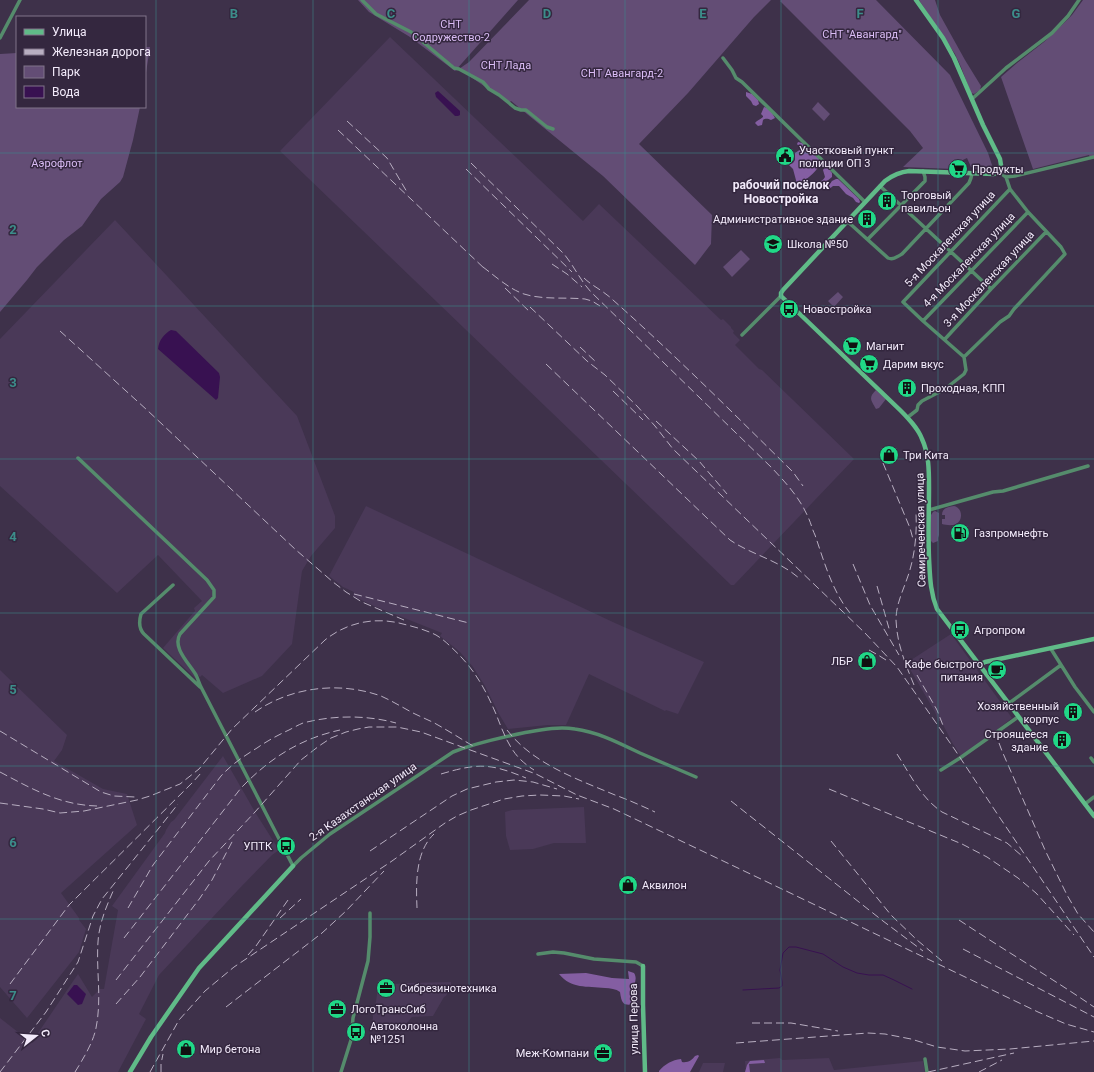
<svg xmlns="http://www.w3.org/2000/svg" width="1094" height="1072" font-family="Roboto,sans-serif">
<rect width="100%" height="100%" fill="#3e314a"/>
<path fill="#4a3958" d="M390,37L583,221L599,204L721,320L723,319L731,327V328L734,331L733,333L740,340L735,345L759,369L762,370L854,459L734,585H731L280,151Z
M115,220L297,416L335,516V528L311,556L302,571L292,644L262,676L223,693L202,675L200,677L198,675L195,678L163,648L195,611L194,608L202,601L158,555L117,593L0,486V339Z
M366,506L615,623L704,662L678,714L666,710L665,711L589,674L566,725H548L508,729L499,714L485,686L473,667L460,652L440,636L442,633L374,606L353,596L354,592L343,587L329,576Z
M951,634L1012,718L993,733L961,756L953,744L941,721H938L935,712L907,664L908,662Z
M0,670L67,735L62,750L54,761L103,789L127,794L137,825L61,893L79,918V920L86,929L79,952L27,1018L0,987Z
M223,756L255,812L279,850L272,855L238,890L159,975L139,1014L146,1019L118,1072H0V1018L32,1043L37,1039L38,1033L78,974L92,997L100,989H104L118,910L112,906L165,833L166,830L171,822L174,820Z
M584,807L586,843H554L533,849L510,850L506,836L505,812L512,810Z
M451,982V985L446,996L444,997L433,1016L412,1017L404,1026L391,1031L379,1030L370,1028L373,1018L372,1009L376,1002L378,986L381,987V985L407,983Z
M780,1058L782,1060L829,1058L834,1070L923,1061L925,1072H746L745,1061Z
M703,1063H725L723,1072H699Z"/>
<path fill="#634d75" d="M358,0H518L455,71L410,37L369,12Z
M529,0H771L754,17L688,93L639,144L712,215L711,244L695,265L603,176L511,101L509,103L459,69L469,62Z
M781,0H876L950,75L988,153L992,165L989,169H974L973,167H971L967,158L952,165L954,169L903,167L923,148L910,131L780,1Z
M919,0H935L940,15L965,60L981,86L980,90L974,94L971,93L961,67L955,54Z
M1083,0H1094V158L1091,159L1089,155L1033,169L1001,77L1017,63L1044,42L1061,26L1072,15Z
M145,47H150L145,79Z
M17,53V107H140L133,140L123,177L120,182L101,199L82,226L64,240L37,267L27,280L0,312V54Z
M818,102L830,114L824,121L812,109Z
M741,250L750,259L732,277L723,267Z
M838,292L843,297L834,307L828,301Z
M876,390L886,399L879,408L876,409C871,400 868,398 876,390Z
M954,506C963,508 963,521 956,524C952,526 946,525 942,524V519H945V515H942C942,508 948,507 954,506Z
M935,511L939,513V535L938,538V541L933,543L931,541V515L933,512Z"/>
<path fill="#845ea2" d="M746,92L752,94L758,100L759,104L756,106L753,105L751,101L746,96Z
M764,107C769,108 773,114 775,118L771,120C768,119 766,118 763,120L762,125L758,126L755,123C757,120 760,120 763,117V116L761,114Z
M798,142L802,143L819,159L821,163C817,170 810,178 802,181L800,185L797,184L793,169L789,165L793,163L795,160V153L801,149L797,144Z
M825,167L829,169L832,173V177L827,181L825,185L821,189L818,190L815,189L814,187C818,182 822,182 825,177L823,170Z
M836,179H838L859,199L860,202L859,203L856,202L853,198L846,194L839,186H833L828,190L827,188L832,181Z
M628,971L634,973C638,979 634,986 630,992L638,1001V1004C625,1005 622,1007 620,992C616,989 610,988 605,988C587,986 571,989 559,974L586,973L612,978L629,979Z
M698,1055L699,1056L690,1072H659V1071C665,1064 672,1060 681,1059L682,1062C688,1063 692,1060 695,1056Z
M764,1060L765,1063L749,1064L750,1072H745L747,1065L750,1061Z"/>
<path fill="#381151" d="M438,91L460,111V115L458,116H455L436,97L435,93Z
M171,330L176,331L219,373L220,377L218,398L216,400L158,349C159,340 164,334 171,330Z
M74,985H77L86,994L82,1004L78,1005L67,994Z"/>
<g fill="none" stroke-linecap="round" stroke-linejoin="round">
<path stroke="#381151" stroke-width="1" d="M743,990L779,988L782,986V982L780,970L783,953L789,947H796L823,954L843,967L857,973L869,975H883L894,980L912,989"/>
<path stroke="#558c6c" stroke-width="3.5" d="M362,0L376,14L411,32L454,68L459,69L483,82L489,89L499,95L509,103L515,108L521,110H526L547,127L553,129
M0,38L20,0
M723,58L732,70L736,78L742,82L865,202
M972,99L1006,68L1052,33L1068,16L1079,0
M1006,177L1015,176L1094,157
M880,186L991,289
M847,221L888,258C893,260 897,257 902,254L969,183L971,178L972,173
M868,239L925,181V177L923,171
M923,321L1028,212
M742,335L781,296
M945,339L991,289L1046,232
M964,357L1000,322L1009,316L1014,309L1065,254L1061,247L1028,212L1010,189L1006,177L999,172
M964,357L923,321L903,302L1010,189
M908,417L917,410L918,405L922,401L945,389L964,374L966,370L964,357
M78,458L168,543L207,580L214,590V597L180,634C172,648 189,663 196,675C198,679 199,683 201,687L293,866L301,858L330,834L453,752C476,743 499,738 523,733C540,730 558,726 575,729C598,732 619,743 640,753C659,761 677,769 696,777
M929,510L993,492L1003,491L1088,466
M173,585L141,614C139,621 139,629 144,634L200,687
M1051,649L1075,687L1094,712
M1008,704L1061,665
M1091,758L1094,762
M941,770L960,758L1018,717
M1085,804L1094,797
M538,954L553,952L564,953L594,959L636,962L643,966
M925,1059L927,1072
M341,1072L351,1040L353,1018L368,961L370,937V913"/>
<path stroke="#60bb88" stroke-width="4.5" d="M916,0L943,38L954,58L983,125L1000,159L1001,165L999,172L994,174L909,171C899,172 893,175 885,181L783,290L781,293V296L900,410C908,418 918,428 922,439C929,454 929,471 929,487C929,511 928,534 929,558C930,576 930,592 937,609L1094,816
M979,665L985,662L1094,639
M643,966V1005L645,1072
M130,1072L151,1037L199,968L293,866"/>
<path stroke="#b8aec1" stroke-width="1" stroke-dasharray="8 4" stroke-linecap="butt" d="M347,121L387,158L407,192
M338,130L486,270
M471,163L564,254C574,266 580,280 591,292L772,468C786,483 800,498 808,517C811,523 812,529 815,535C824,561 832,591 850,613
M466,169L572,272
M552,264L567,274L582,287
M483,267C495,276 509,289 524,294C543,300 565,297 585,299L592,301L600,306
M584,278C592,286 604,291 613,300C675,355 734,414 793,472L803,486
M505,288L531,313
M530,307L587,361L605,375L637,406L655,426L673,449L865,633L897,667L955,750L998,815L1094,957
M60,331L147,410L296,550L333,582L346,592L362,602L404,620
M580,347L596,362
M546,364L730,540C752,555 779,560 800,579
M613,391L643,420
M656,421L699,461L727,494
M883,463L910,528L913,539
M853,564L870,605L899,655
M877,586L890,632
M354,594L469,623
M869,650L878,655L886,660
M917,675L937,710L944,728
M914,685C905,663 897,644 896,620C896,603 904,589 909,573C915,554 917,533 916,513
M255,712C291,687 339,681 381,696C392,701 402,707 413,713C423,718 434,722 443,728C454,734 464,741 475,747
M507,730C533,764 577,779 615,795C629,800 642,806 655,812
M0,731L101,792L114,796L135,797
M999,743L1002,751L1045,850L1067,895L1078,914L1094,932
M897,754C910,774 921,798 942,812L1007,843L1022,856
M0,772C32,789 60,805 97,806
M441,774C478,763 490,763 526,778
M829,789L962,844L987,857L1018,878L1036,893L1074,935
M731,801L883,921L923,951
M0,803L43,809L60,813L84,811L137,800L150,796L180,784L199,769L232,729L325,640C346,623 373,617 399,623C411,626 424,629 436,635C441,638 446,642 450,646C473,667 484,686 496,714C502,729 508,747 520,759C524,763 529,767 534,770
M831,841L891,915L917,940L942,961
M370,851L452,796L467,789L496,782L514,780L533,782L557,789
M128,908L153,865L221,776C232,764 244,756 257,748C267,741 278,735 289,730C293,728 298,725 303,723C333,715 367,715 396,723
M417,908C416,884 415,852 434,834
M280,918L301,899
M959,920C1004,950 1050,977 1094,1007
M124,938L241,788C269,759 299,739 340,730
M963,949L1094,1017
M248,955L256,946L288,900
M116,980L209,861L255,812L301,760L319,746L331,738L346,732L358,729L369,727H397L421,732L536,774L577,795L614,809L784,890L1038,1012L1066,1024L1094,1032
M10,984L69,905L193,782L201,773
M116,1004L140,977L200,898L212,880L233,840
M226,1007L322,933L346,911L384,871
M752,1023H791L838,1031
M736,1043L868,1033L885,1034L911,1039L937,1047L965,1051L1010,1049L1094,1041
M0,1072L46,1012L78,962L93,916L102,899L163,823L178,804
M75,1072C83,1059 93,1043 96,1028C102,998 96,971 98,942C99,923 107,905 114,889
M150,1072L179,1020L205,991L234,967L392,861L445,823L457,816L471,810L504,799L522,796L540,795L564,796L579,799
M161,1072V1064L163,1054
M928,1072L1014,1053
M979,1072L1002,1060"/>
</g>
<path fill="none" stroke="#3c8d8a" stroke-width="1" stroke-opacity="0.55" d="M156,0V1072M313,0V1072M469,0V1072M625,0V1072M781,0V1072M938,0V1072M0,153H1094M0,306H1094M0,459H1094M0,613H1094M0,766H1094M0,919H1094"/>
<defs>
<symbol id="civic-disc" viewBox="-11 -11 22 22"><circle r="9.5" fill="#20d887" stroke="#34273f"/><path d="M-.6-6.5H3V-4.5H.6V-3L4-1V1h2V6H-6V1h2V-1L-.6-3ZM-1.2 2.5V6h2.4V2.5Z" fill="#111"/></symbol>
<symbol id="supermarket-disc" viewBox="-11 -11 22 22"><circle r="9.5" fill="#20d887" stroke="#34273f"/><path d="M-6-5.5h2.5l.6 2H6L4.5 2H-2.5L-4.4-4H-6ZM-1.5 3.2a1.3 1.3 0 1 0 .1 0ZM3 3.2a1.3 1.3 0 1 0 .1 0Z" fill="#111"/></symbol>
<symbol id="building-disc" viewBox="-11 -11 22 22"><circle r="9.5" fill="#20d887" stroke="#34273f"/><path d="M-4-6H4V6H1V3H-1V6H-4ZM-2.5-4.3h1.7v1.8h-1.7ZM.8-4.3h1.7v1.8H.8ZM-2.5-1h1.7V.8h-1.7ZM.8-1h1.7V.8H.8Z" fill="#111"/></symbol>
<symbol id="school-disc" viewBox="-11 -11 22 22"><circle r="9.5" fill="#20d887" stroke="#34273f"/><path d="M0-5L7-2L0 1L-7-2ZM-4 1L0 2.5L4 1V4Q0 6-4 4Z" fill="#111"/></symbol>
<symbol id="bus-disc" viewBox="-11 -11 22 22"><circle r="9.5" fill="#20d887" stroke="#34273f"/><path d="M-5-6H5V4H4V6H2V4H-2V6H-4V4H-5ZM-3.5-4V0h7V-4ZM-3.5 1.2v1.5H-2V1.2ZM2 1.2v1.5H3.5V1.2Z" fill="#111"/></symbol>
<symbol id="shop-disc" viewBox="-11 -11 22 22"><circle r="9.5" fill="#20d887" stroke="#34273f"/><path d="M-5-2.5h2.3a2.7 3.5 0 0 1 5.4 0H5L5.5 6h-11ZM-1.5-2.5h3a1.5 2.3 0 0 0-3 0Z" fill="#111"/></symbol>
<symbol id="fuel-disc" viewBox="-11 -11 22 22"><circle r="9.5" fill="#20d887" stroke="#34273f"/><path d="M-5.5-6h7V0h2V4h1.3V-2.5L3-4.5l.8-.8L6-3V5H2.5V1h-1V6h-7ZM-4.2-4.7v3.2H.2V-4.7Z" fill="#111"/></symbol>
<symbol id="cafe-disc" viewBox="-11 -11 22 22"><circle r="9.5" fill="#20d887" stroke="#34273f"/><path d="M-5.5-4.5H6V0H3Q3 3.5 0 3.5H-2.5Q-5.5 3.5-5.5 0ZM3-3.2v2h1.7v-2ZM-6 4.5H4V6H-6Z" fill="#111"/></symbol>
<symbol id="office-disc" viewBox="-11 -11 22 22"><circle r="9.5" fill="#20d887" stroke="#34273f"/><path d="M-6-3h4V-5.5h4V-3h4V5H-6ZM-1-4.5V-3h2v-1.5ZM-6 0V1H6V0Z" fill="#111"/></symbol>
</defs>
<g fill-rule="evenodd">
<use href="#civic-disc" x="774" y="145" width="22" height="22"/>
<use href="#supermarket-disc" x="947" y="158" width="22" height="22"/>
<use href="#building-disc" x="876" y="190" width="22" height="22"/>
<use href="#building-disc" x="856" y="208" width="22" height="22"/>
<use href="#school-disc" x="762" y="233" width="22" height="22"/>
<use href="#bus-disc" x="778" y="298" width="22" height="22"/>
<use href="#supermarket-disc" x="841" y="335" width="22" height="22"/>
<use href="#supermarket-disc" x="858" y="353" width="22" height="22"/>
<use href="#building-disc" x="896" y="377" width="22" height="22"/>
<use href="#shop-disc" x="878" y="444" width="22" height="22"/>
<use href="#fuel-disc" x="949" y="522" width="22" height="22"/>
<use href="#bus-disc" x="949" y="619" width="22" height="22"/>
<use href="#shop-disc" x="856" y="650" width="22" height="22"/>
<use href="#cafe-disc" x="986" y="659" width="22" height="22"/>
<use href="#building-disc" x="1062" y="701" width="22" height="22"/>
<use href="#building-disc" x="1051" y="729" width="22" height="22"/>
<use href="#bus-disc" x="275" y="835" width="22" height="22"/>
<use href="#shop-disc" x="617" y="874" width="22" height="22"/>
<use href="#office-disc" x="375" y="977" width="22" height="22"/>
<use href="#office-disc" x="326" y="998" width="22" height="22"/>
<use href="#bus-disc" x="345" y="1021" width="22" height="22"/>
<use href="#shop-disc" x="175" y="1038" width="22" height="22"/>
<use href="#office-disc" x="592" y="1042" width="22" height="22"/>
</g>
<g text-anchor="middle" dominant-baseline="central" stroke-width="3" stroke-linejoin="round" paint-order="stroke">
<g font-size="11" fill="#dabcf5" stroke="#34273f">
<text x="451" y="24">СНТ<tspan x="451" dy="13">Содружество-2</tspan></text>
<text x="862" y="34">СНТ "Авангард"</text>
<text x="506" y="65">СНТ Лада</text>
<text x="622" y="73">СНТ Авангард-2</text>
<text x="57" y="163">Аэрофлот</text>
</g>
<g font-size="11" fill="#f2eafa" stroke="#34273f" text-anchor="start">
<text x="799" y="150">Участковый пункт<tspan x="799" dy="13">полиции ОП 3</tspan></text>
<text x="972" y="169">Продукты</text>
<text x="901" y="195">Торговый<tspan x="901" dy="13">павильон</tspan></text>
<text x="853" y="219" text-anchor="end">Административное здание</text>
<text x="787" y="244">Школа №50</text>
<text x="803" y="309">Новостройка</text>
<text x="866" y="346">Магнит</text>
<text x="883" y="364">Дарим вкус</text>
<text x="921" y="388">Проходная, КПП</text>
<text x="903" y="455">Три Кита</text>
<text x="974" y="533">Газпромнефть</text>
<text x="974" y="630">Агропром</text>
<text x="853" y="661" text-anchor="end">ЛБР</text>
<text x="983" y="664" text-anchor="end">Кафе быстрого<tspan x="983" dy="13">питания</tspan></text>
<text x="1059" y="706" text-anchor="end">Хозяйственный<tspan x="1059" dy="13">корпус</tspan></text>
<text x="1048" y="734" text-anchor="end">Строящееся<tspan x="1048" dy="13">здание</tspan></text>
<text x="272" y="846" text-anchor="end">УПТК</text>
<text x="642" y="885">Аквилон</text>
<text x="400" y="988">Сибрезинотехника</text>
<text x="351" y="1009">ЛогоТрансСиб</text>
<text x="370" y="1026">Автоколонна<tspan x="370" dy="13">№1251</tspan></text>
<text x="200" y="1049">Мир бетона</text>
<text x="589" y="1053" text-anchor="end">Меж-Компани</text>
</g>
<g font-size="11" fill="#f2eafa" stroke="#34273f">
<text transform="translate(950 239) rotate(-47)">5-я Москаленская улица</text>
<text transform="translate(969 260) rotate(-46)">4-я Москаленская улица</text>
<text transform="translate(989 279) rotate(-47)">3-я Москаленская улица</text>
<text transform="translate(921 530) rotate(-91)">Семиреченская улица</text>
<text transform="translate(363 802) rotate(-35)">2-я Казахстанская улица</text>
<text transform="translate(634 1019) rotate(-91)">улица Перова</text>
</g>
<g font-size="12" font-weight="bold" fill="#f2eafa" stroke="#34273f">
<text x="781" y="185">рабочий посёлок<tspan x="781" dy="14">Новостройка</tspan></text>
</g>
</g>
<g font-size="13" text-anchor="middle" font-weight="bold" fill="#3c8d8a" stroke="#34273f" stroke-width="3" stroke-linejoin="round" paint-order="stroke">
<text x="234" y="18">B</text>
<text x="391" y="18">C</text>
<text x="547" y="18">D</text>
<text x="703" y="18">E</text>
<text x="860" y="18">F</text>
<text x="1016" y="18">G</text>
<text x="13" y="234">2</text>
<text x="13" y="387">3</text>
<text x="13" y="541">4</text>
<text x="13" y="694">5</text>
<text x="13" y="847">6</text>
<text x="13" y="1000">7</text>
</g>
<rect x="16" y="16" width="130" height="92" fill="#34273f" stroke="#80758a"/>
<rect x="24" y="29" width="20" height="6" fill="#60bb88" stroke="#80758a"/>
<text x="52" y="36" font-size="12" fill="#f2eafa">Улица</text>
<rect x="24" y="49" width="20" height="6" fill="#b8aec1" stroke="#80758a"/>
<text x="52" y="56" font-size="12" fill="#f2eafa">Железная дорога</text>
<rect x="24" y="66" width="20" height="12" fill="#634d75" stroke="#80758a"/>
<text x="52" y="76" font-size="12" fill="#f2eafa">Парк</text>
<rect x="24" y="86" width="20" height="12" fill="#381151" stroke="#80758a"/>
<text x="52" y="96" font-size="12" fill="#f2eafa">Вода</text>
<g transform="translate(36 1036) rotate(73)" stroke="#34273f" stroke-width="3" paint-order="stroke">
<path d="M0-3L7 15L0 10L-7 15Z" fill="#f2eafa"/>
<text y="-6" font-size="11" font-weight="bold" text-anchor="middle" fill="#f2eafa">С</text>
</g>
</svg>
